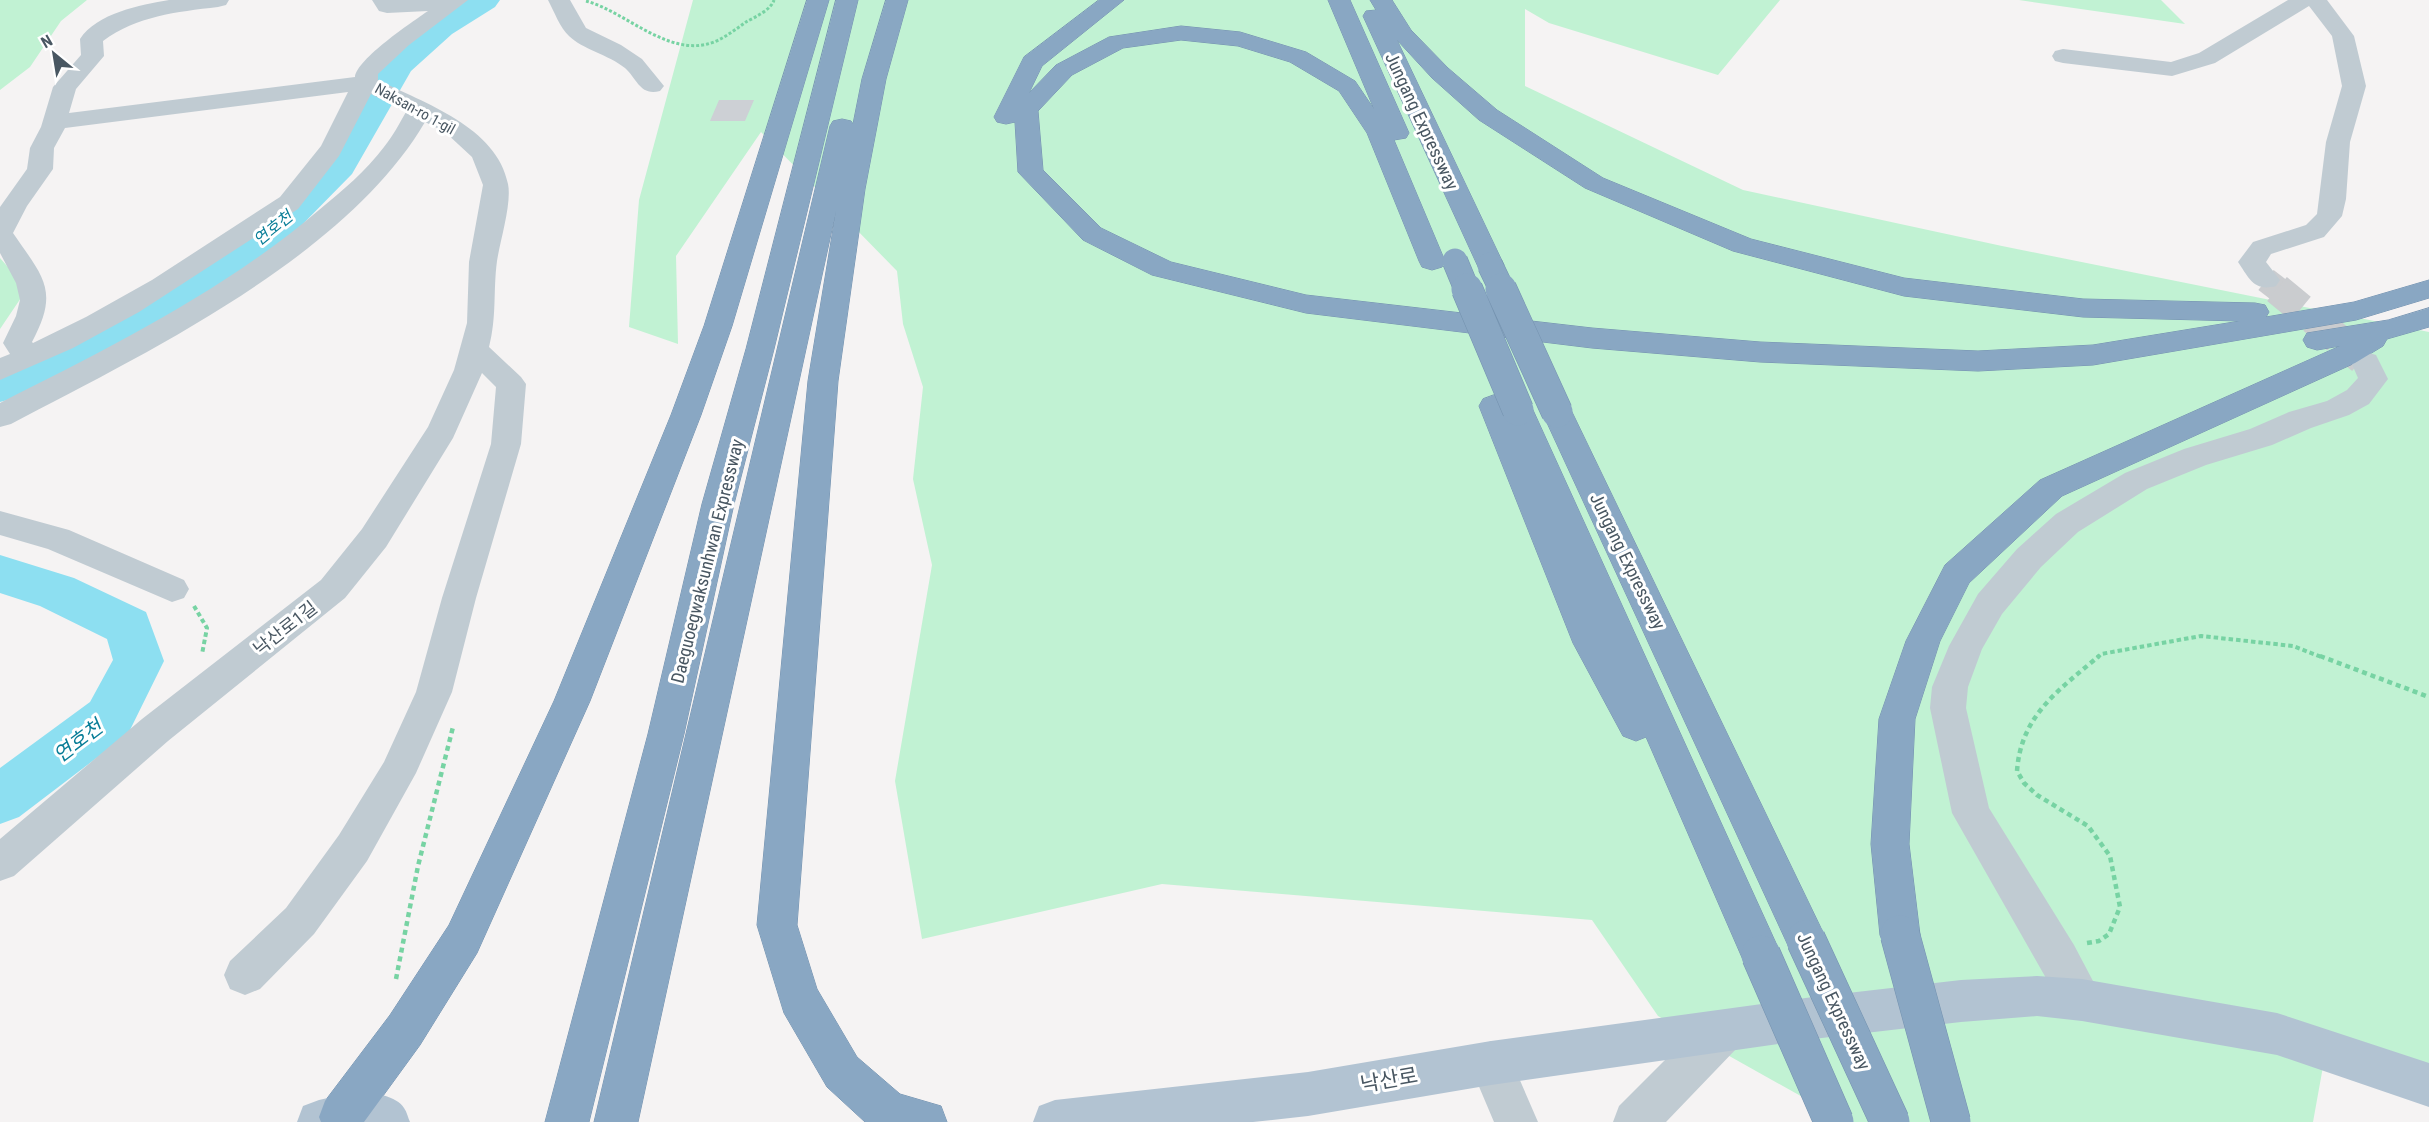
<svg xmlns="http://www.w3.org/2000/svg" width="2429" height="1122" font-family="'Roboto Condensed','Noto Sans KR',sans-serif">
<rect width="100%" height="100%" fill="#f5f3f3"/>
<path fill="#c1f2d3" d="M0,0H87L61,21L30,67L0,90Z
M693,0H1780L1718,75L1549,23L1525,9V86L1743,190L2002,246L2429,332V1087L2324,1061L2313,1122H1847L1658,1016L1592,920L1162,884L922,939L895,781L932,565L913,479L923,387L903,324L897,271L761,132L676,256L678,344L629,327L639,200Z
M2019,0H2161L2185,24Z
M0,258L27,289L0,329Z"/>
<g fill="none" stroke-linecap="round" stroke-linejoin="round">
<path fill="#8ddff1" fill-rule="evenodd" d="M462,0H500L495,7L452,34L411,71L352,174L294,233L186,311L15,398L0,402V369L158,293L266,217L324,160L385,58L430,20Z
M0,555L74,578L146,612L164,661L128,734L19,817L0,824V768L90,702L113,660L107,639L40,606L0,593Z"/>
</g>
<path fill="#cdd0d5" d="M719,100H754L745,121H710Z"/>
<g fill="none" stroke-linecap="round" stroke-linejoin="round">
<path stroke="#cacccf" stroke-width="25" stroke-dasharray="25 12" stroke-linecap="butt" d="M2266,280L2279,290"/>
<path stroke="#cacccf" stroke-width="31" stroke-dasharray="31 16" stroke-linecap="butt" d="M2277,289L2362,359"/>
<defs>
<path id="highway" d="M807,0H829L732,326L701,415L590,701L477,953L420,1045L364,1122H321L319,1117L325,1101L390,1015L449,925L554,701L671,415L704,326Z
M836,0H858L774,349L734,504L684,734L589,1122H545L648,734L702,504L746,349Z
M886,0H908L886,79L865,189L838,381L797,925L817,989L857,1057L900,1094L941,1106L947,1122H865L827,1087L784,1013L757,925L808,381L836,211L638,1122H594L830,126L833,121L842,119L851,121L853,124L862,79Z
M1099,0H1124L1042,66L1029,93L1056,65L1109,37L1181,26L1240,32L1306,52L1355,81L1374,109L1328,0H1350L1409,133L1406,138L1394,140L1445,261L1442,267L1432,270L1422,267L1419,261L1367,133L1339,91L1290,62L1238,46L1181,40L1123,48L1072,75L1038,111L1043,170L1101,228L1171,262L1306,295L1592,328L1760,342L1978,351L2093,345L2240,321L2083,317L1904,296L1733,251L1585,188L1479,120L1432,78L1397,40L1504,265L1500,271L1490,274L1480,271L1363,16L1366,11L1376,10L1370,0H1392L1411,30L1448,68L1497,110L1603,178L1751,239L1904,278L2083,299L2255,303L2265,305L2269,312L2266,317L2354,302L2429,280V298L2356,320L2093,365L1978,371L1760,362L1592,348L1306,313L1152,275L1083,240L1018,172L1015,122L1006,124L997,122L994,117L1024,57Z
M2429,308V327L2387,339L2383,346L2355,363L2062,496L1969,583L1940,641L1915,719L1909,844L1920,935L1914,949L1900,954L1886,949L1880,935L1871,844L1879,719L1906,641L1945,565L2040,480L2340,346L2317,350L2307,347L2303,340L2307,333L2388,320Z
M1494,395L1505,399L1507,403L1518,399L1529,403L1533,410L1775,941L1781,955L1775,969L1761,975L1747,969L1646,737L1636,741L1623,736L1573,643L1479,406L1483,399Z
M1557,401L1568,405L1572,412L1820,926L1826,940L1820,954L1806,959L1792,954L1542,412L1546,405Z"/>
</defs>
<use href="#highway" stroke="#7492af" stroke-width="1"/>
<path stroke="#77d3a3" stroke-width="3" stroke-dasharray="3 2" stroke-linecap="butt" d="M586,1C627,12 669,59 714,42C726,37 736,29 746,22C755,17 771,10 774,0"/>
<path stroke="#77d3a3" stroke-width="4" stroke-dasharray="4.5 3" stroke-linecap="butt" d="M194,606L207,628L202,654
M2097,658L2101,654L2201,636L2293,646L2324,658"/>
<path stroke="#77d3a3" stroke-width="4.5" stroke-dasharray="5 4" stroke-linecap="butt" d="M2320,656L2429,697
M2087,943L2099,941L2109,934L2120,907L2110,856L2088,826L2037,795L2024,783L2017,771C2021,715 2059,690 2099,656
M396,979L418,866L453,727"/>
<path fill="#c0cbd2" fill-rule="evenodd" d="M169,0H229L226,5L218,7C176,12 137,16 103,41L104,56L76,89L69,113L355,77C357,59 412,22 428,11L387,13L379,11L372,0H468L409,45L378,74V80C424,103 497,127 508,184C512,203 500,241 497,261C493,291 497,316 489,347L521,377L526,384L521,444L476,598L452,692L416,773L367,861L314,934L260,989L245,995L230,989L224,975L230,961L286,908L339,835L384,762L416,692L442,598L491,444L496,387L482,373L453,438L386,547L345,598L168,741L14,876L0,881V839L142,719L321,580L362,529L428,427L454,370L467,323L469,262L483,185L472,157L445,132L425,122C346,257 146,353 11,424L0,427V403C111,347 224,291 319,210C342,191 366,171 384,147C393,136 399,124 406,112L371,94L339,156L298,209L139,312L73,348L0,380V358L10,354L3,343L16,316L20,300L16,283L0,253V207L27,169L30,148L41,127L53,87L81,55L80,39C97,13 140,5 169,0ZM348,92L321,146L280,197L152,280L86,317L33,343L32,342C60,290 43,277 13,233L27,206L53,169L54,148L65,128Z
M548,0H570L586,28L621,45L642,59L664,86L660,91C640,96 638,80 625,68C609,55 582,49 569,36C560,28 554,11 548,0Z
M2288,0H2327L2354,36L2366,86L2350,142L2346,199L2342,216L2324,237L2271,254L2266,262L2280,280L2276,286C2254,292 2249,278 2238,262L2253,242L2306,225L2317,214L2326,142L2342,86L2332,36L2309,6L2215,63L2172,76L2063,63L2055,61L2052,56L2055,51L2063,49L2171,62L2199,53Z
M2366,352L2376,355L2388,379L2369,404L2349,415L2311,428L2272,445L2206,465L2147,489L2078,532L2041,567L2002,614L1982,649L1968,687L1966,708L1989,808L2074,945L2103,1000L2097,1015L2082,1021L2067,1015L1952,813L1930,708L1932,687L1949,646L1978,594L2017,549L2056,514L2125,473L2184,449L2250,429L2289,412L2327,401L2347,390L2358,378L2351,362L2356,355Z
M0,511L69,530L184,580L189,589L184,598L172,602L48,549L0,535Z
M1723,1011L1738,1017L1744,1032L1738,1047L1666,1122H1613L1619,1106L1708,1017Z
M1491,1041L1506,1048L1538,1122H1494L1469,1063L1476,1048Z"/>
<path fill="#b2c3d2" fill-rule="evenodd" d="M2037,976L2082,979L2277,1013L2429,1063V1107L2277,1055L2082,1021L2037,1016L1961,1022L1813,1039L1491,1085L1308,1116L1253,1122H1033L1039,1106L1055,1100L1308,1072L1491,1041L1813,997L1961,980Z
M354,1092C368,1091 396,1095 404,1108C407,1112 408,1118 410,1122H297L303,1106L319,1100Z"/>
<use href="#highway" fill="#89a7c3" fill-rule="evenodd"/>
<defs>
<path id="highway-bridge-far2" d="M1455,261L1467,290
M1490,265L1502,290"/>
<path id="highway-bridge-far1" d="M1467,289L1518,410
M1501,289L1557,412"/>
<path id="highway-bridge" d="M1900,935L1951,1122
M1806,940L1890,1122
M1761,955L1834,1122"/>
</defs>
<use href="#highway-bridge-far2" stroke="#7492af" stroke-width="26" stroke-linecap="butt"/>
<use href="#highway-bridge-far1" stroke="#7492af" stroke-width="32" stroke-linecap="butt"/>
<use href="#highway-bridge" stroke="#7492af" stroke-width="40" stroke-linecap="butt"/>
<use href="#highway-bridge-far2" stroke="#89a7c3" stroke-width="25"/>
<use href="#highway-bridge-far1" stroke="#89a7c3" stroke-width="31"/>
<use href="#highway-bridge" stroke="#89a7c3" stroke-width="39"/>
</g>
<g text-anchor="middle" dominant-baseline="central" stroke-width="6" stroke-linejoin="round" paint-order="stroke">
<g font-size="15" fill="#495762" stroke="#fff">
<text transform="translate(415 109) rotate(29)">Naksan-ro 1-gil</text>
</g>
<g font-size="16" font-style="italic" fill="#087d97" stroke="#fff">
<text transform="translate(273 228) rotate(-39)">연호천</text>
</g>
<g font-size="18" fill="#495762" stroke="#fff">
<text transform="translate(1422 121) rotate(65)">Jungang Expressway</text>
<text transform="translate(707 561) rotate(-76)">Daeguoegwaksunhwan Expressway</text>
<text transform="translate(1628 561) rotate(64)">Jungang Expressway</text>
<text transform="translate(285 628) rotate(-38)">낙산로1길</text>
<text transform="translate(1834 1001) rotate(65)">Jungang Expressway</text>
</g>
<g font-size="20" font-style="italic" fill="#087d97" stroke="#fff">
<text transform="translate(78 741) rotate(-37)">연호천</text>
</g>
<g font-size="21" fill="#495762" stroke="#fff">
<text transform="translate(1389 1080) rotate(-10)">낙산로</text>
</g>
</g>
<g transform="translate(54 54) rotate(330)" stroke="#ffffff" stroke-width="4.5" paint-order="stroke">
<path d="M0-4.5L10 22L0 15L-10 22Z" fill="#495762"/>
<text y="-9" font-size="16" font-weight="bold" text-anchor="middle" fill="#495762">N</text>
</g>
</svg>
